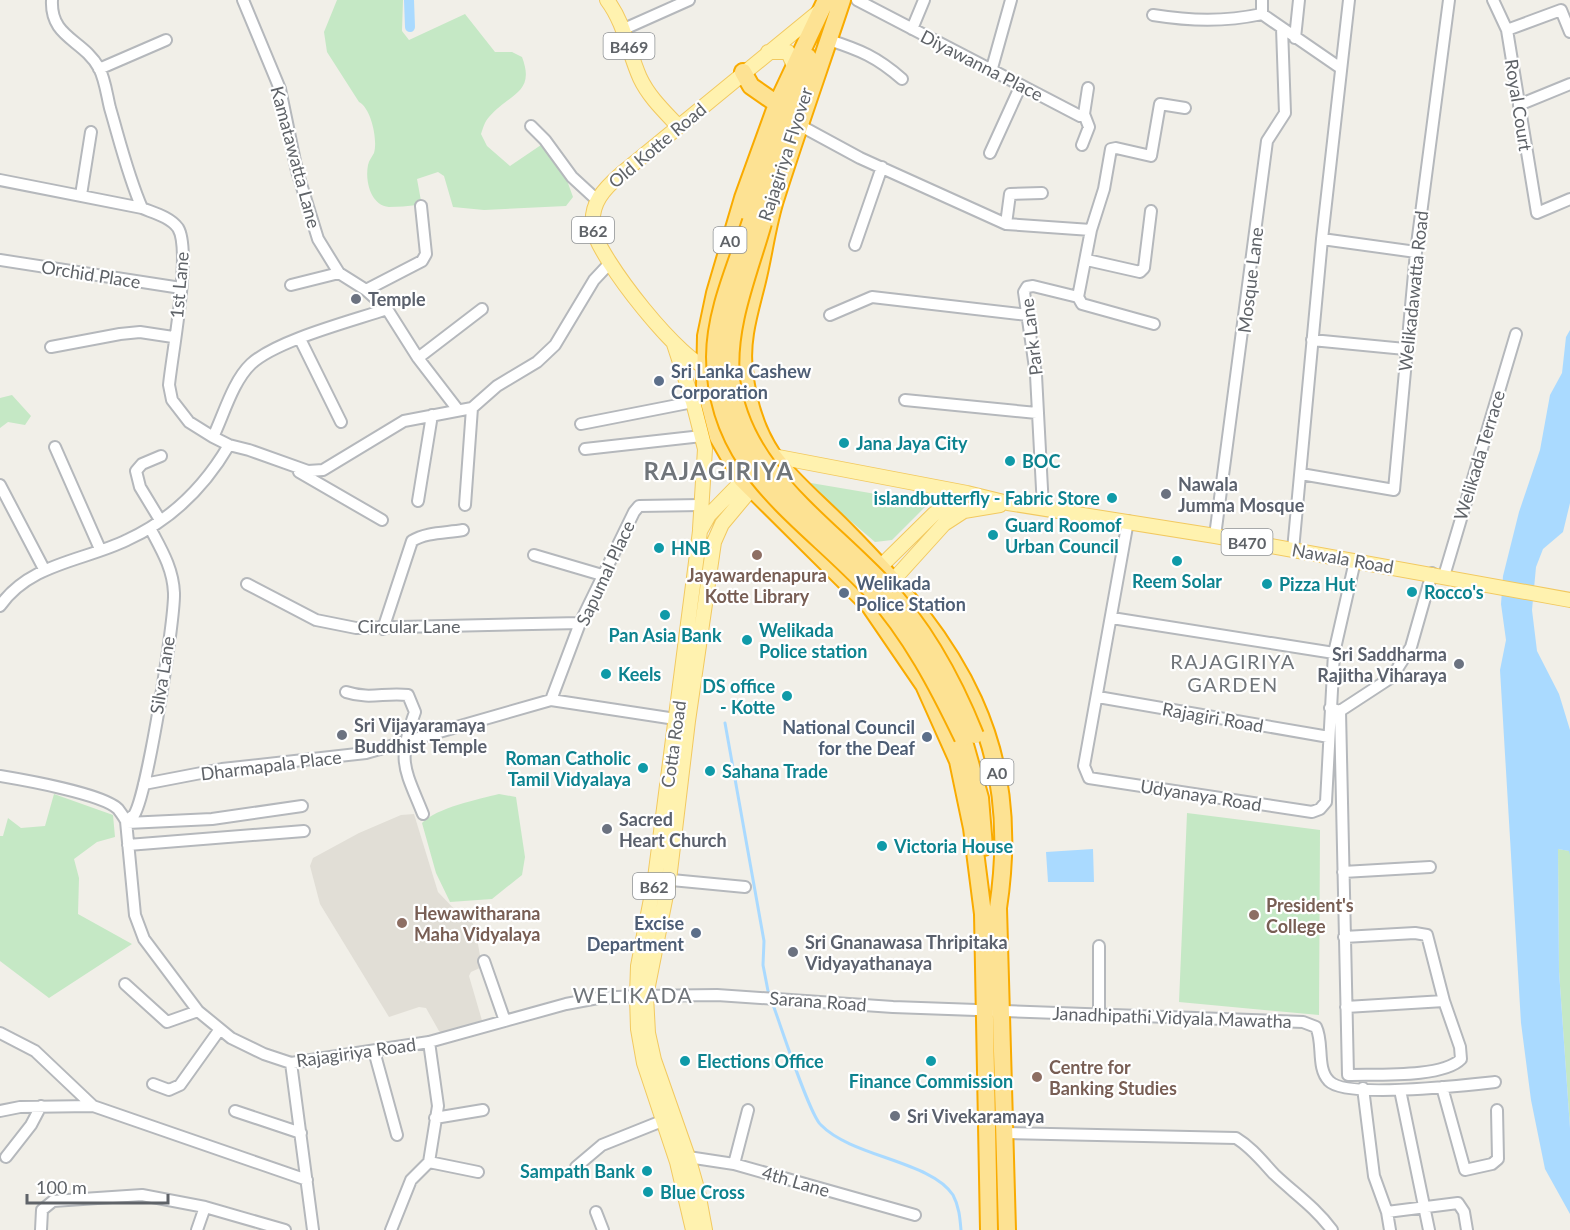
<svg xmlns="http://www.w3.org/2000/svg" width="1570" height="1230" font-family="Lato,sans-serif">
<rect width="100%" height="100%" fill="#f1efe8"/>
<path fill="#e1ded6" d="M414,814L438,892L456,911L469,918L475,927L482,967L471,972L469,976L483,1024L444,1034L439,1031L426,1008L419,1007L389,1017L320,904L310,866L313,858L359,833L401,815Z"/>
<path fill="#c5e8c5" d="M337,0H403L402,31L409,40L465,14L495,52H512L522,57C536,94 509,93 489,117C485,121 483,128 481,134L487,146L510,166L541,145L556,150L573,197L566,206L484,210L453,207L444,176L438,172L417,179L421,201L417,205C408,206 398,207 389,207C370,205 365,180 368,165C369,160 372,157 374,153C378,140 371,108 359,102L327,52L324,32Z
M12,395L31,416L25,425L8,422L0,428V398Z
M805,482L929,503L892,540L875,542Z
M54,794L113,815L115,837L97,842L74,859L79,878L78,914L132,944L49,998L0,961V836H3L8,818L21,828L45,826Z
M499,794L516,797L525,857L522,875L492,899L450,902L436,873L422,823C436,808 479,799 499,794Z
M1187,813L1320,830L1319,1015L1179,1002Z
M1558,849L1570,851V1128L1559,971Z"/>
<path fill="#aadaff" d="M1570,330V503L1563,532L1543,549L1536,567L1532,610L1537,651L1559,694L1570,730V855L1569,851L1558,849L1559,971L1570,1128V1214L1545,1169L1531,1100L1521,1023L1500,670L1506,640L1501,604L1503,576L1519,512L1540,450L1550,395L1562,373L1566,337Z
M1093,849L1094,882H1048L1046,852Z"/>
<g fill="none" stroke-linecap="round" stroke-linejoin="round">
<path stroke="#aadaff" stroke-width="3" d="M725,723L764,941L763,965L769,996
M772,1002C780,1023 809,1114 821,1125C852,1157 931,1161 953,1195C959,1206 960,1218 961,1230"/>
<path stroke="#aadaff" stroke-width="10" d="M409,0L410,27"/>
<defs>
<path id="minor" d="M52,0C50,38 83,39 99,68C105,79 107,96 110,108C120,142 128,176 142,208C154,213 170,217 178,228C192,251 172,354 169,385L172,400L189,422L213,437L229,445L249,450L308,471L323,470L404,421L472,408L497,386L537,362L555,345L594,280L609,264
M243,0L280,89L297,171L318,239L339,273L366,290L387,309L418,358L458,410
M857,0L1080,116L1084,114L1088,88
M1262,0V14L1339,67
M1493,0L1507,30L1537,213L1570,199
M1153,15C1191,21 1224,22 1262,14
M624,29L689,0
M912,29L924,0
M1507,30L1561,10L1570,32
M1295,38L1299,0
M829,40C860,50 877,57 902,79
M992,68L1011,0
M99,69L166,40
M1519,105L1570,84
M531,126L545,140L572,177L597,200
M801,126L860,158L1006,224L1091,230L1078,297L1033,286L1027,287L1024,292L1036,375L1043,508
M1082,145L1089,127L1084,114
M990,153L1021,85
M0,180L142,208
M81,195L91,132
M1006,224L1010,194L1042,193
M1091,230L1104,189L1111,149L1116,148L1151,156L1160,104L1185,108
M1322,239L1416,252
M855,245L882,167
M0,260L181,288
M1087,260L1140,272L1144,268L1151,211
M291,285L339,273
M366,290L422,261L426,254L421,206
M1078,297L1082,304L1154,324
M830,315L872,297L1028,315
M300,339L341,422
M1312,340L1405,349
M51,347L120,334L140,332L173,337
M418,358L482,309
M905,400L1037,413
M581,424L693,402
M213,437C224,414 233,381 251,364C277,340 352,321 387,309
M55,447L100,549
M585,449L702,436
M299,472L382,520
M1301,474L1394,490L1416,252L1449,0
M0,485L44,569
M418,501L432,415
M465,505L472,408
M160,520L140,487L136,471L142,464L161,456
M1128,521L1084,766L1089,778L1312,812L1320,809L1326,802L1334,653L1355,561
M1215,536L1267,141L1285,113L1282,28
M1293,550L1322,239L1349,0
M534,555L602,575
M1444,576L1516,334
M247,584L316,620L356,628L580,623
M0,606C30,563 84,561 127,540C171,520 205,486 229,445
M1112,618L1334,653
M383,629L412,541C426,532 446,533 463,530
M346,692C371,700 384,692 408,695L415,712C397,762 404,767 423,814
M1098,697L1329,737
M551,700L580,623L634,512L639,506L701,505
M1330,708L1340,711L1348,1075C1375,1074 1443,1078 1461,1059L1460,1047L1444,1001
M1340,711L1392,677L1411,647L1432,573
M0,776C24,780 103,794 118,809C121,813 124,817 126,821L135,915L144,939L198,1011L231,1038L264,1054L291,1063L429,1042L566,1004L598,998L637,996L717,995L893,1007L1303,1022L1316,1027C1324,1043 1316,1068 1329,1081C1346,1099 1467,1085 1495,1082
M144,784L222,769L366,753L551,700L682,720
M126,821C127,821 133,815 134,815C147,795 175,620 174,593C173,568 161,549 150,528
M127,823L212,819L302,806
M128,845L304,831
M1343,872L1430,867
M661,879L745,887
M1344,937L1415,933L1427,935L1444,1001L1346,1007
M1099,946V1016
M484,961L505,1021
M125,984L167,1022L198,1011
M0,1033L35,1051L93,1106L307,1180
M374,1051L397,1135
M291,1063L313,1230
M153,1084L169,1090L180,1085L220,1029
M1442,1087L1465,1170L1492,1164L1498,1159L1497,1110
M1363,1088L1374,1176L1387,1212L1390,1230
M1400,1090L1429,1230
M0,1111L20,1107L93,1106
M235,1111L301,1133
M435,1118L483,1110
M1004,1133L1236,1138C1251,1147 1262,1161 1274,1174C1295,1194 1314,1206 1332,1230
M6,1157L31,1125L41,1106
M683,1159L688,1157L734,1164L915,1215
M429,1162L478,1172
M734,1164L748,1110
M576,1167L602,1145L662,1121
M596,1212L603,1230
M1387,1212L1458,1203L1464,1212L1467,1230
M41,1230L42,1210L53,1201L142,1195L205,1207L285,1230
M197,1230L205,1207
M391,1230L411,1180L429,1162L438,1106L429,1042"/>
<path id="major" d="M607,0C625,24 628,51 640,78C649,97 664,111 678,126
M768,52H788L794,66
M674,344L693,402L705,449L700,529
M711,368C685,369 596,255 593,228C590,203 604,189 621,174L821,10
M773,456L967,493L1008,503L1215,536L1570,600
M874,573L934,514L967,493
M887,587L944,524L964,511L1000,505
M693,1230L677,1162L644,1063L638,1029L637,996L638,966L655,878L700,531L709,515L750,473
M705,1230L698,1192L688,1157L654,1060L648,1033L646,996L669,880L688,721L714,542L722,524L758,481"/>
<path id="highway" d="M826,0L777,104L743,198L715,293L706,336L705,386L718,437L742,479L870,606L924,685L958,761L972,828L983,914L989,1230
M842,0C820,66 797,131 776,197C767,224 764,253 757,281C750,310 740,340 744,370C747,400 756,431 773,456C789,479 826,510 847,532C958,644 1023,744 998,908L1007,1230
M743,72L751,86L777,104
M751,221L808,57
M963,738L980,798L984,847"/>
</defs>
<use href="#minor" stroke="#b5b8bc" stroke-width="14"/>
<use href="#major" stroke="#f2c960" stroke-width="16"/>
<use href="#highway" stroke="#f9ab00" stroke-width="20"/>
<use href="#minor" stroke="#fff" stroke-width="10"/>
<use href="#major" stroke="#fff2af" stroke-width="14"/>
<use href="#highway" stroke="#fde293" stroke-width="16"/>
<defs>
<path id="highway-bridge" d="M751,221C737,264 715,311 715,357C715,471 804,517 872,591C911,634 938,686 963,738
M763,223C749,273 726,326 731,378C741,470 825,522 884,585C925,628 953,680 975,735"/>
</defs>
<use href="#highway-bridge" stroke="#f9ab00" stroke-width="20" stroke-linecap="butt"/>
<use href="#highway-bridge" stroke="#fde293" stroke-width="16"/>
</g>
<g fill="#6b7280" stroke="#fff" stroke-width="2">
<circle cx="356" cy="299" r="6"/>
<circle cx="1166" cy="494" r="6"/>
<circle cx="1459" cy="664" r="6"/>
<circle cx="342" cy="735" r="6"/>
<circle cx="607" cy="829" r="6"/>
<circle cx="793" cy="952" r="6"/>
<circle cx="895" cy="1116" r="6"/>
</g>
<g fill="#5c6f8a" stroke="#fff" stroke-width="2">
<circle cx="659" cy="381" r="6"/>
<circle cx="844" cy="593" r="6"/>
<circle cx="927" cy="737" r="6"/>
<circle cx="696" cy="933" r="6"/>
</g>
<g fill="#0f9aa8" stroke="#fff" stroke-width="2">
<circle cx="844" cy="443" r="6"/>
<circle cx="1010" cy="461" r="6"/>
<circle cx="1112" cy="498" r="6"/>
<circle cx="993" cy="535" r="6"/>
<circle cx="659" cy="548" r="6"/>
<circle cx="1177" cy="561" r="6"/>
<circle cx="1267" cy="584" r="6"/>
<circle cx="1412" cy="592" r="6"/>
<circle cx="665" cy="615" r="6"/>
<circle cx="747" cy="640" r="6"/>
<circle cx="606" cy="674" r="6"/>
<circle cx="787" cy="696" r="6"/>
<circle cx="643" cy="768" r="6"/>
<circle cx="710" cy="771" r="6"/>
<circle cx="882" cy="846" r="6"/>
<circle cx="685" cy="1061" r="6"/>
<circle cx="931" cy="1061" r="6"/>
<circle cx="647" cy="1171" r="6"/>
<circle cx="648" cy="1192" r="6"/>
</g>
<g fill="#8d6e63" stroke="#fff" stroke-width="2">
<circle cx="757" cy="555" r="6"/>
<circle cx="1254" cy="915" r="6"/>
<circle cx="402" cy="923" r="6"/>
<circle cx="1037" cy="1077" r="6"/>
</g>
<g text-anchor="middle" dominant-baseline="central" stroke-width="4.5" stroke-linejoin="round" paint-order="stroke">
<g fill="#fff" stroke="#8f9295" stroke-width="1.5">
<rect x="603.5" y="33" width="51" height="26" rx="4.5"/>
<rect x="572" y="217" width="42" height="26" rx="4.5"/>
<rect x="713.5" y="227" width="33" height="26" rx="4.5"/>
<rect x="1221.5" y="529" width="51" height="26" rx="4.5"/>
<rect x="980.5" y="759" width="33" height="26" rx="4.5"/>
<rect x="633" y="873" width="42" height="26" rx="4.5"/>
</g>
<g font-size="16" font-weight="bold" fill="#5f6368">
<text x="629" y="46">B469</text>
<text x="593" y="230">B62</text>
<text x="730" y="240">A0</text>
<text x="1247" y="542">B470</text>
<text x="997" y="772">A0</text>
<text x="654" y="886">B62</text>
</g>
<g font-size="18" fill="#5f6368" stroke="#fff">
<text transform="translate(982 65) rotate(27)">Diyawanna Place</text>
<text transform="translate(1519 105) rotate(81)">Royal Court</text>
<text transform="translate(657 145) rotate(-40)">Old Kotte Road</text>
<text transform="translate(785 154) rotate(-72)">Rajagiriya Flyover</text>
<text transform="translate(296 157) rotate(75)">Kamatawatta Lane</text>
<text transform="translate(91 274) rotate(9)">Orchid Place</text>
<text transform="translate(1250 280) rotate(-83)">Mosque Lane</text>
<text transform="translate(179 285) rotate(-85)">1st Lane</text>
<text transform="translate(1413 291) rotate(-84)">Welikadawatta Road</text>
<text transform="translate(1031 337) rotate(-97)">Park Lane</text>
<text transform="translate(1479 455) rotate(-73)">Welikada Terrace</text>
<text transform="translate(1343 558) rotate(10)">Nawala Road</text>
<text transform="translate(605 573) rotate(-65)">Sapumal Place</text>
<text x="409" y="626">Circular Lane</text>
<text transform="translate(162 675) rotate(-81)">Silva Lane</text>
<text transform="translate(1213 717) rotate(10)">Rajagiri Road</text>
<text transform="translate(673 744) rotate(-82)">Cotta Road</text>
<text transform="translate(271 765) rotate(-7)">Dharmapala Place</text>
<text transform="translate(1201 795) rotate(9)">Udyanaya Road</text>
<text transform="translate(818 1001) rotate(4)">Sarana Road</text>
<text transform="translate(1172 1017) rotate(2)">Janadhipathi Vidyala Mawatha</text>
<text transform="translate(356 1052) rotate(-8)">Rajagiriya Road</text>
<text transform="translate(796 1181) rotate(16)">4th Lane</text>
</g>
<g font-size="18" font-weight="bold" fill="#5b616d" stroke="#fff" text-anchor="start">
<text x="368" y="299">Temple</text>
<text x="1178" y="484">Nawala<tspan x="1178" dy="21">Jumma Mosque</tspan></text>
<text x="1447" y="654" text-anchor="end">Sri Saddharma<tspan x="1447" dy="21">Rajitha Viharaya</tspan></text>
<text x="354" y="725">Sri Vijayaramaya<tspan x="354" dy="21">Buddhist Temple</tspan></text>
<text x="619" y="819">Sacred<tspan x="619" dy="21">Heart Church</tspan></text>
<text x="805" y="942">Sri Gnanawasa Thripitaka<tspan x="805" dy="21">Vidyayathanaya</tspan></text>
<text x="907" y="1116">Sri Vivekaramaya</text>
</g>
<g font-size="18" font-weight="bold" fill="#4e5e75" stroke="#fff" text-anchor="start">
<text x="671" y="371">Sri Lanka Cashew<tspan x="671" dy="21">Corporation</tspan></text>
<text x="856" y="583">Welikada<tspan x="856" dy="21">Police Station</tspan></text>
<text x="915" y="727" text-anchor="end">National Council<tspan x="915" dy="21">for the Deaf</tspan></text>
<text x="684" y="923" text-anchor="end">Excise<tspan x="684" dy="21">Department</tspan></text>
</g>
<g font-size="18" font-weight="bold" fill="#0d838f" stroke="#fff" text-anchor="start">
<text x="856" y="443">Jana Jaya City</text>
<text x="1022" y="461">BOC</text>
<text x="1100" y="498" text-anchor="end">islandbutterfly - Fabric Store</text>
<text x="1005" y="525">Guard Roomof<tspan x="1005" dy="21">Urban Council</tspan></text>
<text x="671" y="548">HNB</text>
<text x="1177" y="581" text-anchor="middle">Reem Solar</text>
<text x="1279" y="584">Pizza Hut</text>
<text x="1424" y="592">Rocco's</text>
<text x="759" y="630">Welikada<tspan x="759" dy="21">Police station</tspan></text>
<text x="665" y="635" text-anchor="middle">Pan Asia Bank</text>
<text x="618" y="674">Keels</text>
<text x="775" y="686" text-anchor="end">DS office<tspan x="775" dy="21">- Kotte</tspan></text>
<text x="631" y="758" text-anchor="end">Roman Catholic<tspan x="631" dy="21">Tamil Vidyalaya</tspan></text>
<text x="722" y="771">Sahana Trade</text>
<text x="894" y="846">Victoria House</text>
<text x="697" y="1061">Elections Office</text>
<text x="931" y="1081" text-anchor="middle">Finance Commission</text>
<text x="635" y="1171" text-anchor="end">Sampath Bank</text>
<text x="660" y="1192">Blue Cross</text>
</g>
<g font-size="18" font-weight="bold" fill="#785e54" stroke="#fff" text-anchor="start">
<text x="757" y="575" text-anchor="middle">Jayawardenapura<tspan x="757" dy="21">Kotte Library</tspan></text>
<text x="1266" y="905">President's<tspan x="1266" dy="21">College</tspan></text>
<text x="414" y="913">Hewawitharana<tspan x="414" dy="21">Maha Vidyalaya</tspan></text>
<text x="1049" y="1067">Centre for<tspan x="1049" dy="21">Banking Studies</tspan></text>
</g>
<g font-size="20" letter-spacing="1.5" fill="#70757a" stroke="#fff">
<text x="1233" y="661">RAJAGIRIYA<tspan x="1233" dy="23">GARDEN</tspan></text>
</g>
<g font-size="21" letter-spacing="1.5" fill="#70757a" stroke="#fff">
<text x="633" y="994">WELIKADA</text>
</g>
<g font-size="24" font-weight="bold" letter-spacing="1.5" fill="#70757a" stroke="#fff">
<text x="719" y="470">RAJAGIRIYA</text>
</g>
</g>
<path d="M27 1194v9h141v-9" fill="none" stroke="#5f6368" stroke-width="3"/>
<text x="36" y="1194" font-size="18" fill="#5f6368" stroke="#ffffff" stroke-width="4.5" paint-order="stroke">100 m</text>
</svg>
